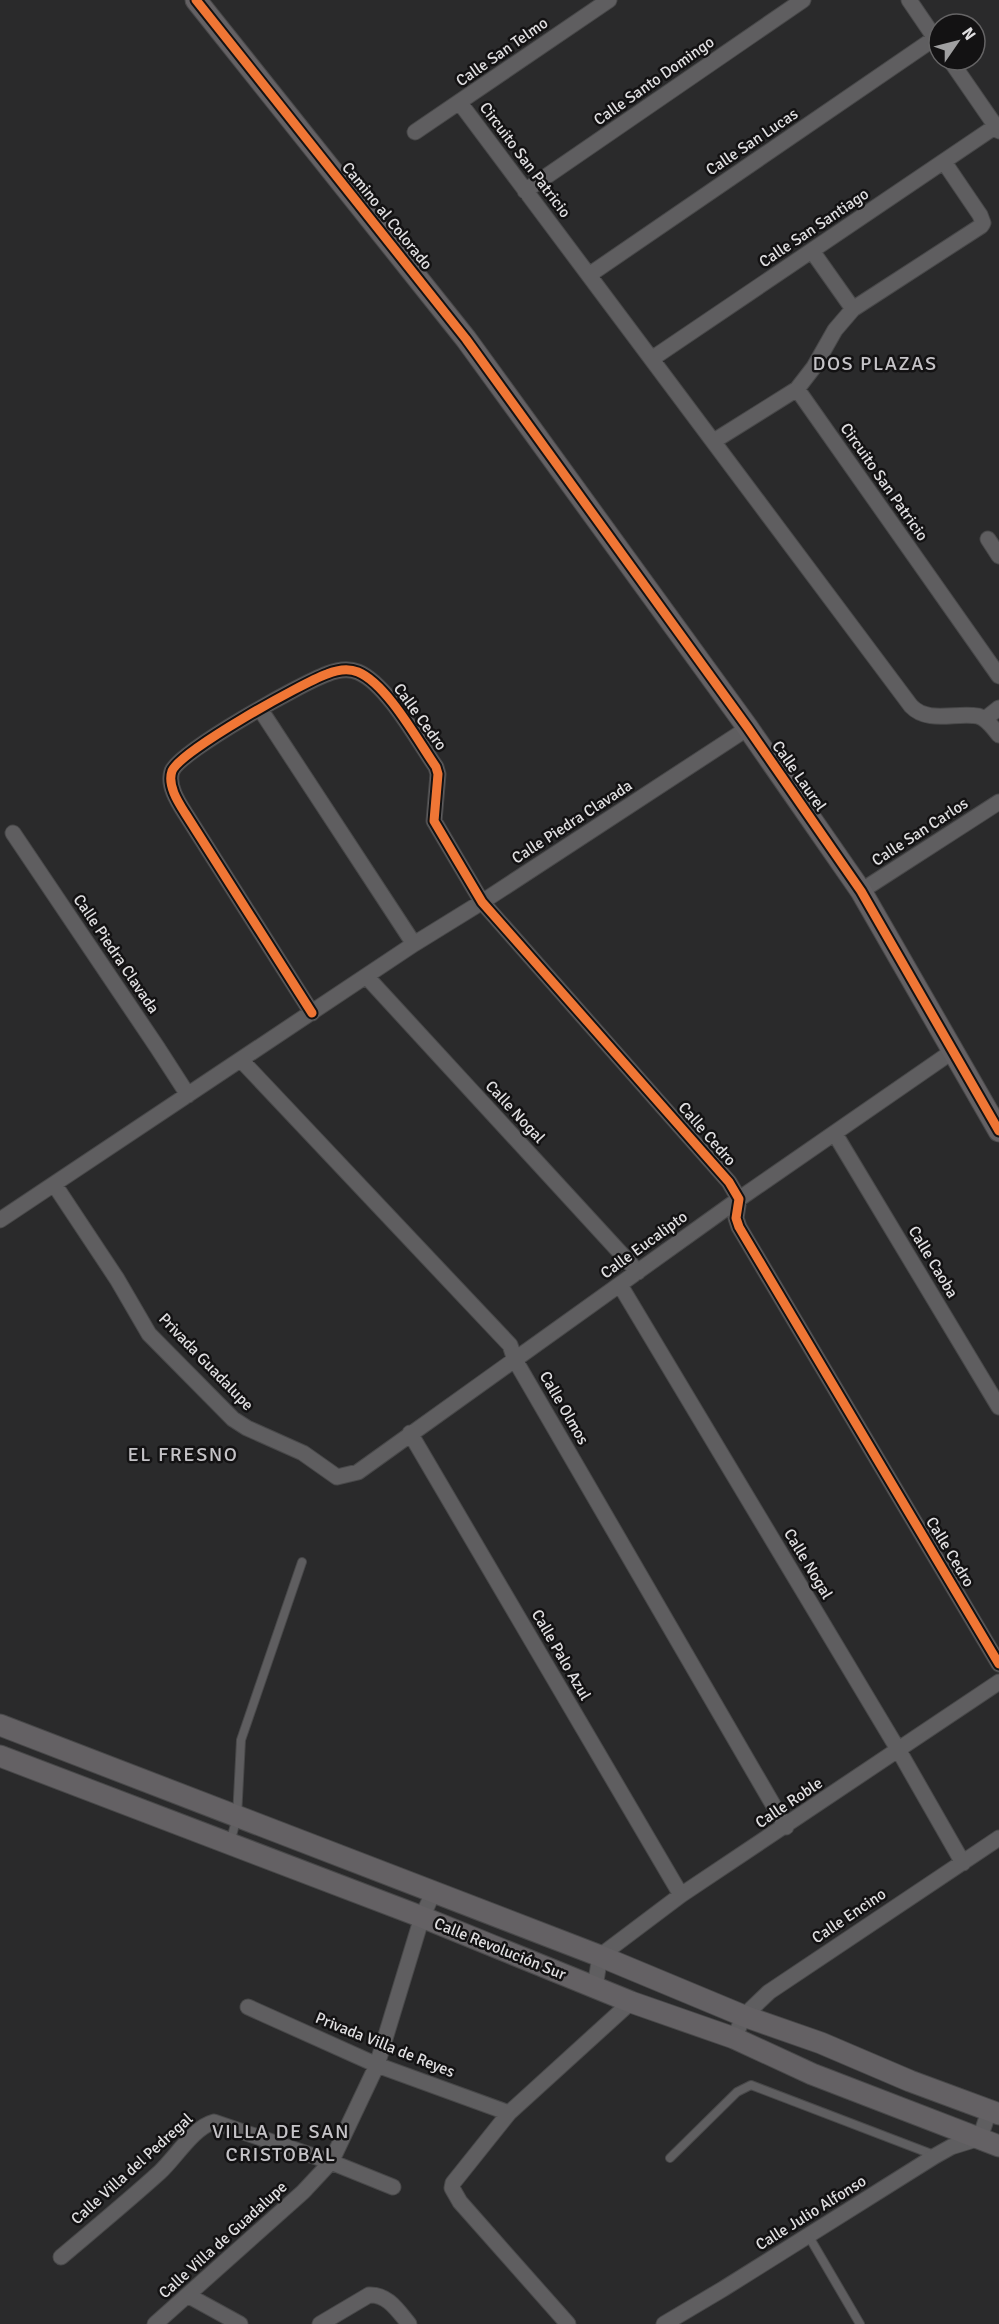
<svg xmlns="http://www.w3.org/2000/svg" width="999" height="2324" font-family="Signika,sans-serif">
<rect width="100%" height="100%" fill="#2a2a2b"/>
<g fill="none" stroke-linecap="round" stroke-linejoin="round">
<defs>
<path id="lane" d="M230,1843L237,1817L241,1740L302,1562
M670,2158L737,2092L751,2085L934,2155
M808,2235L860,2324"/>
<path id="street" d="M909,0L939,44
M950,60L999,131
M460,103L911,706C928,724 956,712 978,716C988,719 993,728 999,735
M415,132L609,0
M525,191L803,0
M812,251L853,309
M589,275L935,38
M653,358L996,126
M797,389L999,676
M714,441L797,389L814,367L835,330L853,309L981,226L983,223L980,215L944,162
M988,539L999,556
M260,709L414,944
M985,719L999,708
M13,833L157,1047L188,1095
M861,891L999,802
M366,976L638,1272
M312,1013L185,813C178,802 167,785 172,771C180,751 302,683 327,674C337,670 348,668 358,672C387,684 418,741 436,767L438,774L434,821L482,902L729,1182L739,1199L736,1218L739,1227L999,1664
M241,1060L510,1345L515,1360L786,1827
M835,1134L999,1407
M54,1184L117,1279L149,1334L233,1419L247,1428L303,1453L337,1477L358,1472L739,1199L953,1051
M0,1220L414,944L482,902L748,728
M620,1285L899,1751L963,1863
M410,1433L681,1895
M595,1987L600,1956L681,1895L999,1682
M248,2007L377,2065L509,2113
M734,2038L744,2016L769,1992L999,1838
M61,2257C94,2229 128,2201 160,2172C176,2157 194,2127 214,2122L331,2162L393,2187
M189,2296L240,2324
M155,2324L303,2192L331,2162L377,2065L422,1917L434,1891
M320,2324L369,2295C388,2294 398,2311 409,2324
M568,2324L460,2202L452,2188L453,2183L509,2113L631,2002
M664,2324L723,2289L935,2156L951,2147L980,2138L989,2111"/>
<path id="secondary" d="M196,0L466,339L748,728L861,891L999,1131
M0,1725L600,1956L744,2016L821,2043L910,2081L999,2114
M0,1756L422,1917L631,2002L734,2038L812,2074L999,2146"/>
</defs>
<use href="#lane" stroke="#484849" stroke-width="10"/>
<use href="#street" stroke="#484849" stroke-width="17"/>
<use href="#secondary" stroke="#484849" stroke-width="23"/>
<use href="#lane" stroke="#5f5e60" stroke-width="8"/>
<use href="#street" stroke="#5f5e60" stroke-width="15"/>
<use href="#secondary" stroke="#646164" stroke-width="21"/>
<defs>
<path id="cycleway" d="M196,0L466,339L748,728L861,891L999,1131
M312,1013L185,813C178,802 167,785 172,771C180,751 302,683 327,674C337,670 348,668 358,672C387,684 418,741 436,767L438,774L434,821L482,902L729,1182L739,1199L736,1218L739,1227L999,1664"/>
</defs>
<use href="#cycleway" stroke="#131213" stroke-width="13"/>
<use href="#cycleway" stroke="#f07635" stroke-width="9"/>
</g>
<g text-anchor="middle" dominant-baseline="central" stroke-width="5" stroke-linejoin="round" paint-order="stroke">
<g font-size="16" fill="#e0dfe1" stroke="#131213">
<text transform="translate(502 52) rotate(-35)">Calle San Telmo</text>
<text transform="translate(654 81) rotate(-35)">Calle Santo Domingo</text>
<text transform="translate(752 142) rotate(-34)">Calle San Lucas</text>
<text transform="translate(525 160) rotate(53)">Circuito San Patricio</text>
<text transform="translate(387 216) rotate(51)">Camino al Colorado</text>
<text transform="translate(814 228) rotate(-34)">Calle San Santiago</text>
<text transform="translate(884 482) rotate(55)">Circuito San Patricio</text>
<text transform="translate(420 717) rotate(54)">Calle Cedro</text>
<text transform="translate(799 776) rotate(55)">Calle Laurel</text>
<text transform="translate(572 822) rotate(-33)">Calle Piedra Clavada</text>
<text transform="translate(920 832) rotate(-33)">Calle San Carlos</text>
<text transform="translate(116 954) rotate(56)">Calle Piedra Clavada</text>
<text transform="translate(515 1112) rotate(47)">Calle Nogal</text>
<text transform="translate(707 1134) rotate(49)">Calle Cedro</text>
<text transform="translate(644 1245) rotate(-36)">Calle Eucalipto</text>
<text transform="translate(933 1262) rotate(59)">Calle Caoba</text>
<text transform="translate(206 1362) rotate(46)">Privada Guadalupe</text>
<text transform="translate(564 1408) rotate(60)">Calle Olmos</text>
<text transform="translate(950 1552) rotate(59)">Calle Cedro</text>
<text transform="translate(808 1564) rotate(59)">Calle Nogal</text>
<text transform="translate(561 1655) rotate(60)">Calle Palo Azul</text>
<text transform="translate(789 1803) rotate(-34)">Calle Roble</text>
<text transform="translate(849 1916) rotate(-34)">Calle Encino</text>
<text transform="translate(500 1949) rotate(22)">Calle Revolución Sur</text>
<text transform="translate(385 2045) rotate(22)">Privada Villa de Reyes</text>
<text transform="translate(132 2169) rotate(-42)">Calle Villa del Pedregal</text>
<text transform="translate(811 2213) rotate(-32)">Calle Julio Alfonso</text>
<text transform="translate(223 2240) rotate(-42)">Calle Villa de Guadalupe</text>
</g>
<g font-size="20" letter-spacing="1.5" fill="#c5c3c7" stroke="#131213">
<text x="875" y="363">DOS PLAZAS</text>
<text x="183" y="1454">EL FRESNO</text>
<text x="281" y="2131">VILLA DE SAN<tspan x="281" dy="23">CRISTOBAL</tspan></text>
</g>
</g>
<g transform="translate(957 42) rotate(55)"><circle r="28" fill="#131213" stroke="#656465" stroke-width="1.5"/>
<path d="M0-4.5L10 22L0 15L-10 22Z" fill="#a0a0a1"/>
<text y="-9" font-size="16" font-weight="bold" text-anchor="middle" fill="#e0dfe1">N</text>
</g>
</svg>
